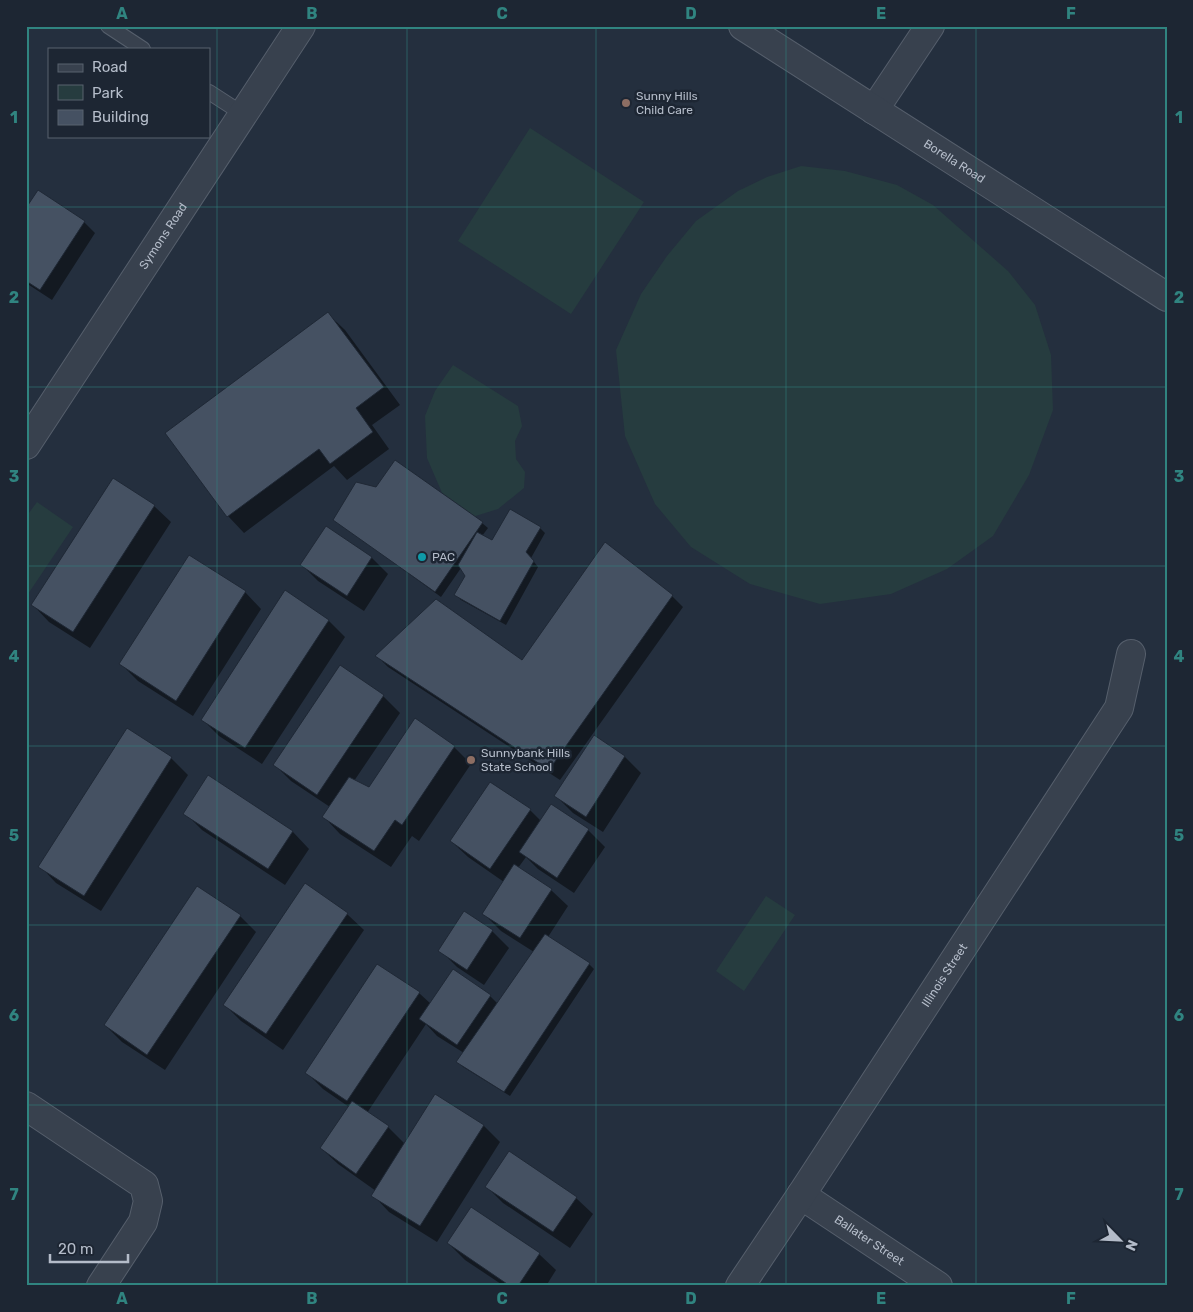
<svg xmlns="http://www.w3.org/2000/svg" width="1193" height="1312" font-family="Rubik,sans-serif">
<rect width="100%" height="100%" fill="#242f3e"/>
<path fill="#263c3f" d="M530,128L644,202L571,314L458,241Z
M801,166L845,171L897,185L933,205L1008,271L1035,305L1051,355L1053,410L1029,475L993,536L947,569L891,594L820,604L750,584L691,547L655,504L625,436L616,350L641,294L667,256L696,221L738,191L767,177Z
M453,365L518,406L522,426L515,441L516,459L525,472L524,488L498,509L469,518L446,502L427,458L425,416L435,391Z
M37,502L73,527L26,597V517Z
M766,896L795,915L744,991L716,971Z"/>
<path fill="#0007" d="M26,210L84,222L95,233L52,300L26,283Z
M328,314L345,330L400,405L372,425L389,449L347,480L334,466L244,533L228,516Z
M154,506L171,522L90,648L49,622L33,605Z
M335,520L482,523L488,528L482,536L492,542L540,528L545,533L531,558L538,567L506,625L461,600L456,595L467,576L461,568L441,597Z
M372,558L388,574L364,611L318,581L302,565Z
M245,592L261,609L193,716L138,681L121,664Z
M672,596L683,607L560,780L388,667L377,656L522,662Z
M329,621L345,637L262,764L219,736L202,719Z
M383,696L400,713L354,781L369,789L415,720L454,747L471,764L419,841L412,836L391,867L340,834L324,817L330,807L291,781L275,765Z
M624,756L641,773L603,832L573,813L556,796Z
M171,758L188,775L101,911L56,883L40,866Z
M209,777L293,832L309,849L285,885L202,830L185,813Z
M551,806L588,830L605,847L574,893L538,869L526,857L518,868L551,890L568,906L548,937L589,964L594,969L510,1096L463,1067L458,1062L464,1053L437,1036L426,1024L367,1113L388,1127L405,1144L436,1095L484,1126L500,1142L437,1242L389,1212L373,1195L376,1191L338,1164L321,1148L349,1107L323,1089L306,1072L378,965L419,993L431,1004L490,996L498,1004L534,952L501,931L484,914L504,882L468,857L451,841L530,810L541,821Z
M465,913L492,931L509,948L484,985L457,967L440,950Z
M347,914L364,930L283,1050L241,1021L225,1005Z
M240,916L256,932L165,1070L122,1042L105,1025Z
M487,1187L576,1198L593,1214L570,1248L503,1203Z
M448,1243L539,1254L556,1270L546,1286H504L465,1260Z"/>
<path fill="#455162" stroke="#1f2835" d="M38,190L85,221L40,290L26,281V208Z
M328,312L384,387L356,408L373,432L330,464L319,449L227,517L165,433Z
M395,460L483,522L435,592L333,520L356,482L376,487Z
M113,478L155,505L73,632L31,605Z
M510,509L541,527L526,552L534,561L500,621L454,595L465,576L458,565L477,532L492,540Z
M326,526L372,557L347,596L300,565Z
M605,542L673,595L549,770L375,656L436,599L522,660Z
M189,555L246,591L176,701L119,664Z
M285,590L329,620L245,748L201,720Z
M340,665L384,695L317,795L273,765Z
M415,718L455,746L402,825L395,820L374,851L322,817L349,777L369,787Z
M127,728L172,757L84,896L38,867Z
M594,735L625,756L586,817L554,796Z
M208,775L293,831L268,869L183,814Z
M490,782L531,809L490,869L450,841Z
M551,804L589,829L557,878L519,852Z
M514,864L552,889L520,938L482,914Z
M305,883L348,913L266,1034L223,1005Z
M197,886L241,915L147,1055L104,1025Z
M464,911L493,930L467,970L438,951Z
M545,934L590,963L504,1092L456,1062Z
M377,964L420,992L347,1101L305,1073Z
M453,969L491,995L457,1045L419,1019Z
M435,1094L484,1125L420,1226L371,1196Z
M352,1101L389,1126L356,1174L320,1148Z
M509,1151L577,1197L553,1232L485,1187Z
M471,1207L540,1253L518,1286H510L447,1243Z"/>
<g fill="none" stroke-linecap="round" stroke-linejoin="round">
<defs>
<path id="service" d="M108,26L143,49
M209,92L243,114"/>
<g id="minor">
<path d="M874,110L930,26"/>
<path d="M26,1106L144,1185L148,1201L143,1222L101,1286"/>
<path id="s1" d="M801,1195L938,1286"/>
<path id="s2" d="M740,1286L801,1195L1119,708L1131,654"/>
</g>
<g id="tertiary">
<path id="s3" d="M743,26L1167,297"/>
<path id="s4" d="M26,445L301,26"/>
</g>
</defs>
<use href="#service" stroke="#565f6c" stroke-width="16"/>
<use href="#minor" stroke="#565f6c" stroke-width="30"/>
<use href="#tertiary" stroke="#565f6c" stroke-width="30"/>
<use href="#service" stroke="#38414e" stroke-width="14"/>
<use href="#minor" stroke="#38414e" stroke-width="28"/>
<use href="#tertiary" stroke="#38414e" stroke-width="28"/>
</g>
<path fill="none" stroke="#308480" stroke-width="1" stroke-opacity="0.55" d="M217,26V1286M407,26V1286M596,26V1286M786,26V1286M976,26V1286M26,207H1167M26,387H1167M26,566H1167M26,746H1167M26,925H1167M26,1105H1167"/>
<g fill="#8d6e63" stroke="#1d2633" stroke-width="2">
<circle cx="626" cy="103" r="5"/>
<circle cx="471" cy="760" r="5"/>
</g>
<circle fill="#0f9aa8" stroke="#1d2633" stroke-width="2" cx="422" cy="557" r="5"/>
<g text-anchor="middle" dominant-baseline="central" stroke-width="5" stroke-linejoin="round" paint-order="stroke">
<g font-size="12" fill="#b4bcc9" stroke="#1d2633" text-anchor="start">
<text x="636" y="96">Sunny Hills<tspan x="636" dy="14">Child Care</tspan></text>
<text x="432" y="557">PAC</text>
<text x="481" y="753">Sunnybank Hills<tspan x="481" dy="14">State School</tspan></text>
</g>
<g font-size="12" fill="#b4bcc9" stroke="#1d2633">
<text stroke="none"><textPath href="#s3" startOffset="251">Borella Road</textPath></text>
<text stroke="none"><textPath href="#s4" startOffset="250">Symons Road</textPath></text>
<text stroke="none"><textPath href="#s2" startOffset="372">Illinois Street</textPath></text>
<text stroke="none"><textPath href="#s1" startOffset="82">Ballater Street</textPath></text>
</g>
</g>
<rect width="1193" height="1312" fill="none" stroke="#1d2633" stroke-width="55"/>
<rect x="48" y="48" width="162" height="90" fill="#1d2633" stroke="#59626f"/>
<rect x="58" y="64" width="25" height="8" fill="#38414e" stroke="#59626f"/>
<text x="92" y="72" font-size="15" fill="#b4bcc9">Road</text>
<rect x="58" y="85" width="25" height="15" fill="#263c3f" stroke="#59626f"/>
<text x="92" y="98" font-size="15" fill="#b4bcc9">Park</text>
<rect x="58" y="110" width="25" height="15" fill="#455162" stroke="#59626f"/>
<text x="92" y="122" font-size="15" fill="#b4bcc9">Building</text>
<g transform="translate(1120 1240) rotate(114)" stroke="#1d2633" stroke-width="4" paint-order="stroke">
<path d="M0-4L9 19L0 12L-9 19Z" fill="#b4bcc9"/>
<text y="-8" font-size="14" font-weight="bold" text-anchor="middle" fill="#b4bcc9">N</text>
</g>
<path d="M50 1254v8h78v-8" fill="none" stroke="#b4bcc9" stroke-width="2.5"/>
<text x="58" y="1254" font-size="15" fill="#b4bcc9" stroke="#1d2633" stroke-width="4" paint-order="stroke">20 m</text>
<rect x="28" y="28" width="1138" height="1256" fill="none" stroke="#308480" stroke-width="2"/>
<g font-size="16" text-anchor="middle" font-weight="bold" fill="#308480">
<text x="122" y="19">A</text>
<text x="312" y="19">B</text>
<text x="502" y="19">C</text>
<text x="691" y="19">D</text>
<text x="881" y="19">E</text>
<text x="1071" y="19">F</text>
<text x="14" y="123">1</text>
<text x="1179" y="123">1</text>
<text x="14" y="303">2</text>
<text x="1179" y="303">2</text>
<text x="14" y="482">3</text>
<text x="1179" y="482">3</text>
<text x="14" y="662">4</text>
<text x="1179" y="662">4</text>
<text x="14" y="841">5</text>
<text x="1179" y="841">5</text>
<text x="14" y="1021">6</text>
<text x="1179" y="1021">6</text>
<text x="14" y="1200">7</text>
<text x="1179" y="1200">7</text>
<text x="122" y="1304">A</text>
<text x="312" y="1304">B</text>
<text x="502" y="1304">C</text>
<text x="691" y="1304">D</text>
<text x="881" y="1304">E</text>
<text x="1071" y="1304">F</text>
</g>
</svg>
